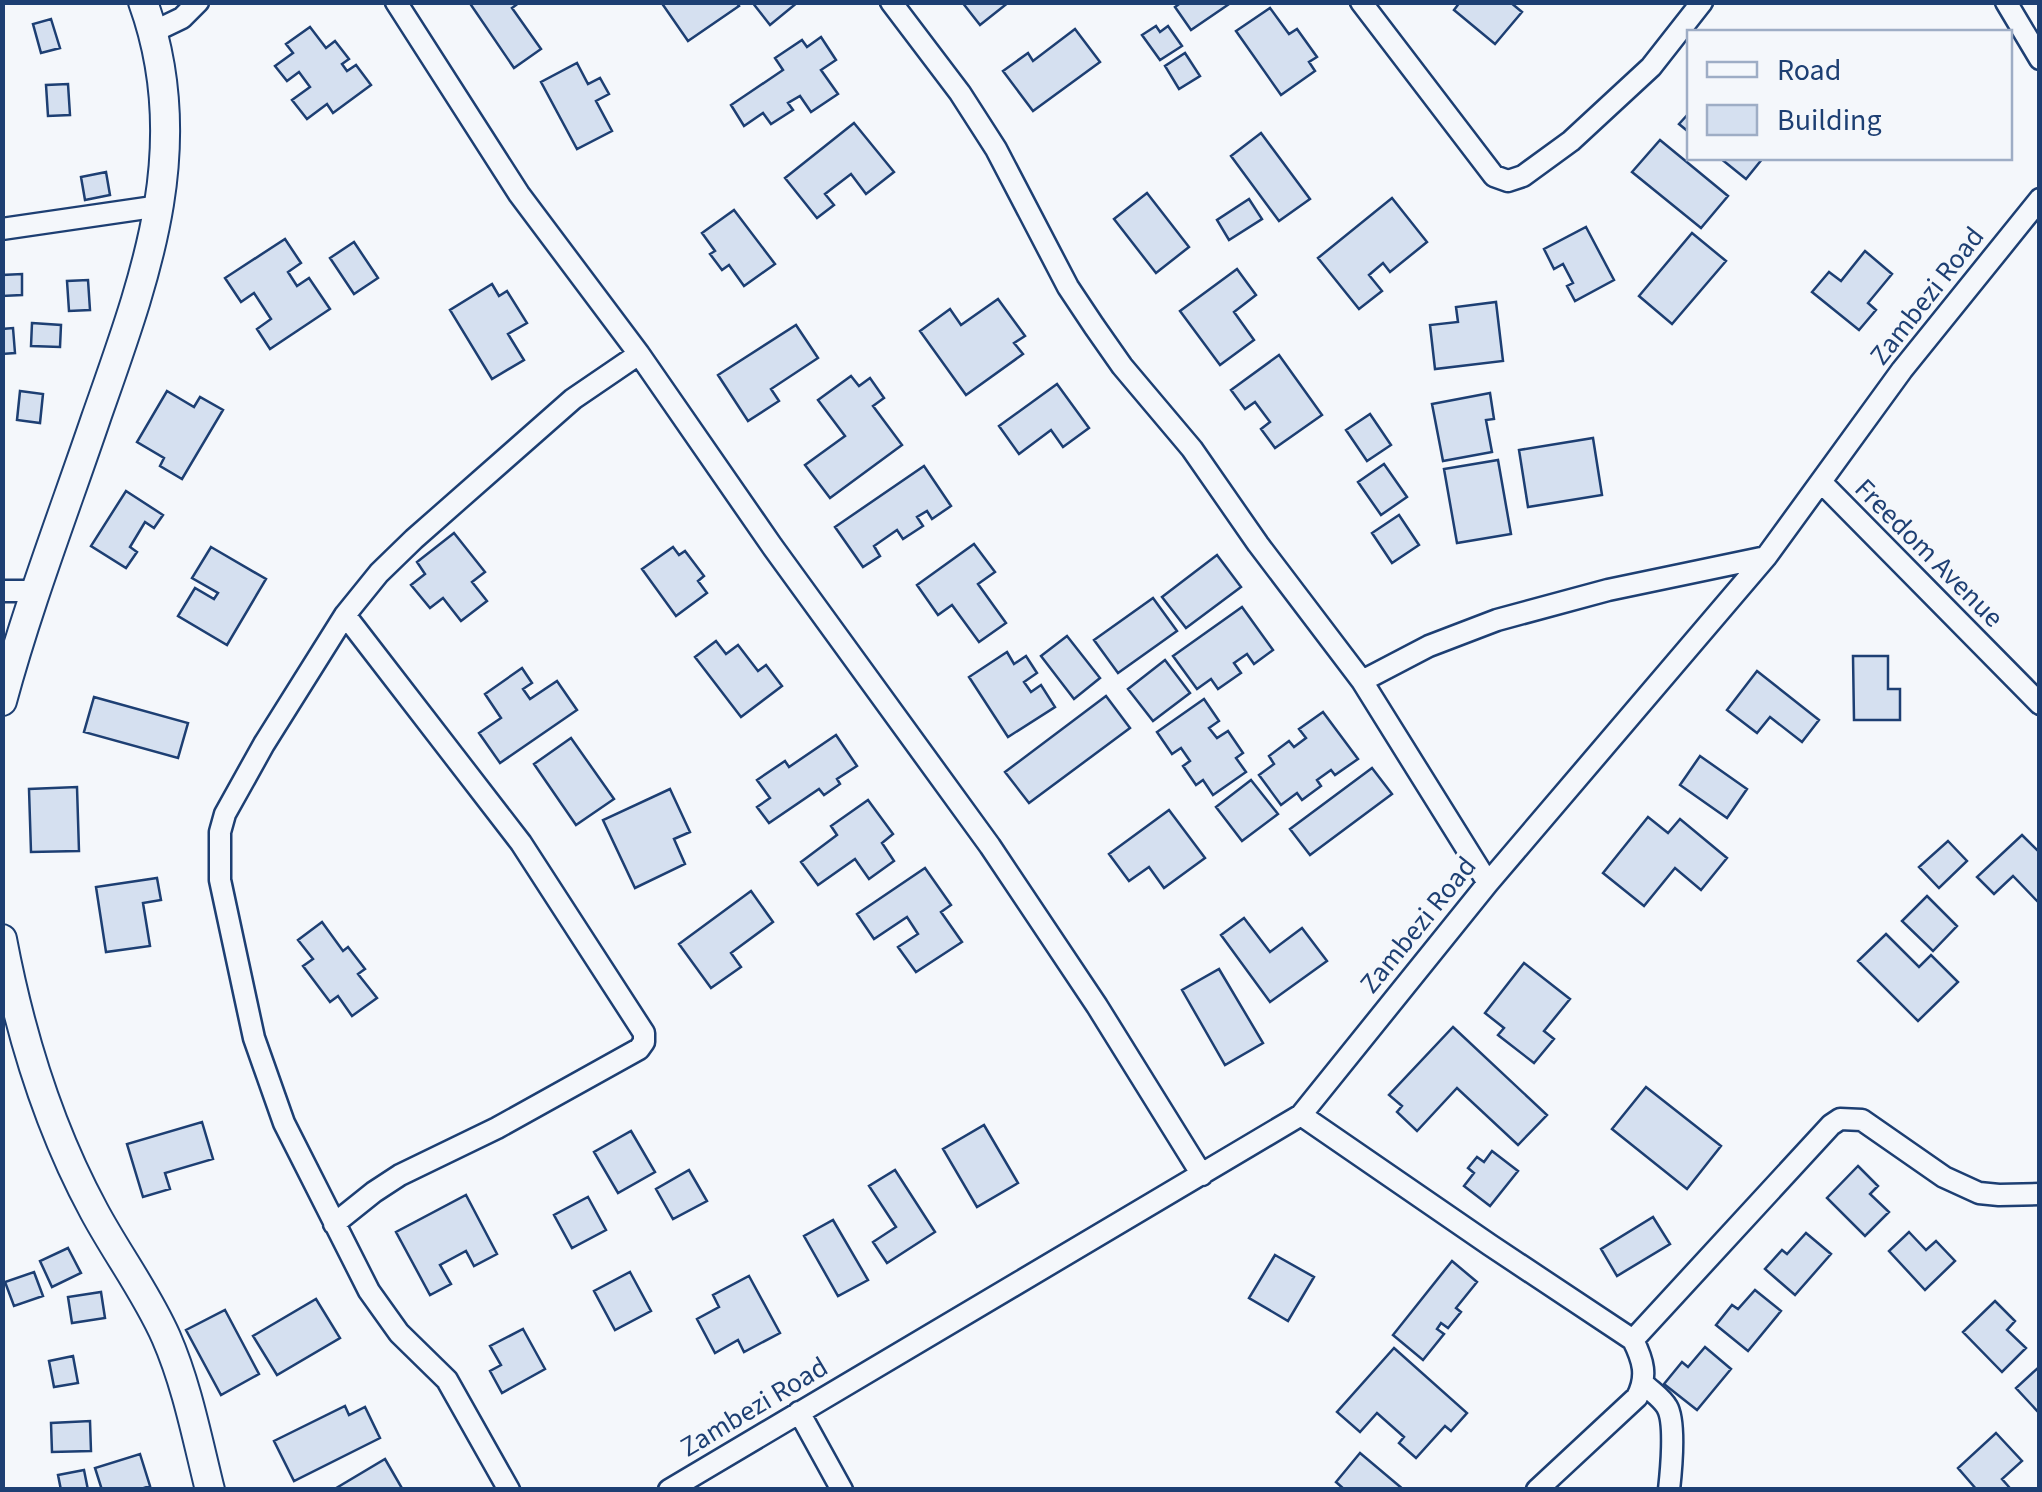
<svg xmlns="http://www.w3.org/2000/svg" width="2042" height="1492" font-family="'Source Sans 3',sans-serif">
<rect width="100%" height="100%" fill="#f4f7fb"/>
<path fill="#d5e0f0" stroke="#1d3f73" stroke-width="2.5" d="M469,2H520L512,8L541,49L514,68Z
M661,2H736L739,6L688,41Z
M752,2H798L770,25Z
M962,2H1009L980,25Z
M1182,2H1232L1191,30L1175,7Z
M1460,2H1510L1522,12L1495,44L1454,10Z
M1270,8L1289,34L1297,29L1317,57L1309,62L1315,71L1281,95L1236,31Z
M51,19L60,48L41,53L33,24Z
M1156,26L1160,32L1168,26L1182,46L1160,60L1142,35Z
M310,27L326,48L335,41L349,59L342,64L347,71L356,65L371,85L333,113L327,104L307,119L292,100L310,87L299,72L287,81L275,66L293,53L286,44Z
M1075,29L1100,62L1033,111L1003,71L1028,53L1033,61Z
M821,37L836,60L821,70L838,94L811,112L800,96L788,103L793,110L771,124L763,113L744,126L731,105L783,70L775,58L802,40L807,47Z
M1185,53L1200,76L1179,89L1165,66Z
M577,63L588,84L600,78L609,94L596,101L612,131L577,149L541,82Z
M68,84L70,115L48,116L46,85Z
M1690,112V133L1679,124Z
M854,123L894,172L866,194L851,174L825,194L834,205L817,218L785,178Z
M1261,133L1310,199L1279,221L1231,156Z
M1660,140L1728,196L1701,228L1632,172Z
M1720,158H1763L1746,179Z
M106,172L110,195L85,200L81,177Z
M1147,193L1189,247L1156,273L1114,219Z
M1392,198L1427,242L1390,272L1383,263L1369,275L1382,291L1359,309L1318,258Z
M1249,199L1262,219L1229,240L1217,220Z
M734,210L775,264L744,286L729,265L722,270L710,254L715,251L702,233Z
M1586,227L1614,280L1575,301L1567,286L1573,283L1563,264L1554,269L1544,249Z
M1692,233L1726,261L1672,324L1639,296Z
M285,239L301,263L288,272L297,286L309,278L330,309L270,349L257,329L271,319L254,293L241,302L225,278Z
M354,242L378,278L354,294L330,258Z
M1865,251L1892,274L1868,303L1876,310L1859,330L1812,292L1829,272L1841,281Z
M1237,269L1256,295L1234,312L1254,340L1220,365L1180,311Z
M22,274V295L2,296V275Z
M88,280L90,310L69,311L67,281Z
M492,284L499,296L507,291L527,323L508,334L524,360L492,379L450,310Z
M998,299L1025,336L1014,343L1023,354L966,395L920,331L950,309L961,325Z
M1496,302L1503,361L1435,369L1430,325L1458,322L1456,307Z
M32,323L61,325L60,347L31,346Z
M796,325L818,358L771,389L779,401L748,421L718,375Z
M13,328L15,353L2,354V329Z
M1279,355L1322,415L1275,448L1261,429L1270,422L1255,402L1245,409L1231,390Z
M851,376L859,386L870,378L884,398L873,406L902,445L830,498L805,465L845,436L818,400Z
M1057,384L1089,428L1063,447L1051,430L1019,454L999,426Z
M20,391L43,394L40,423L17,420Z
M167,391L194,407L200,397L223,410L182,479L160,466L164,458L137,442Z
M1490,393L1494,419L1486,420L1492,452L1443,461L1432,404Z
M1370,414L1391,445L1367,461L1346,430Z
M1593,438L1602,495L1528,507L1519,450Z
M1498,460L1511,534L1457,543L1444,469Z
M1384,464L1407,497L1381,515L1358,482Z
M924,466L951,506L932,519L927,511L917,517L923,526L903,539L897,530L874,546L880,556L863,567L835,527Z
M126,491L163,515L154,528L145,522L130,547L137,552L126,568L91,546Z
M1399,515L1419,545L1392,563L1372,533Z
M454,533L485,572L472,582L487,601L461,621L443,598L430,608L411,585L425,574L417,562Z
M974,544L995,572L978,584L1006,623L979,642L952,605L938,615L917,585Z
M211,547L266,579L227,645L178,616L195,588L214,599L218,593L192,578Z
M673,547L679,555L685,551L704,576L698,581L707,593L676,616L642,569Z
M1217,555L1241,587L1186,628L1162,597Z
M1153,598L1177,631L1118,673L1094,640Z
M1242,607L1273,650L1254,664L1247,654L1234,663L1241,673L1218,689L1211,679L1197,689L1173,656Z
M1067,636L1100,678L1074,699L1041,656Z
M716,641L726,654L738,645L758,671L766,665L782,686L741,717L695,657Z
M1007,652L1014,664L1026,656L1037,673L1024,682L1031,692L1041,685L1055,707L1008,737L969,677Z
M1853,656H1888V689H1900V720H1854Z
M1165,660L1190,693L1153,721L1128,689Z
M522,668L532,683L523,689L530,699L557,681L577,710L500,763L479,733L501,718L485,694Z
M1757,671L1819,720L1802,742L1770,717L1757,733L1727,710Z
M1106,696L1130,728L1029,803L1005,772Z
M94,697L188,723L178,758L84,732Z
M1204,699L1219,721L1209,728L1217,738L1228,731L1243,753L1236,758L1246,772L1213,795L1203,780L1196,785L1183,766L1190,761L1181,748L1172,754L1157,732Z
M1323,712L1358,759L1335,775L1331,770L1317,780L1321,786L1302,800L1297,793L1281,805L1259,775L1274,764L1269,756L1289,741L1294,747L1306,738L1299,729Z
M836,735L857,766L837,779L840,784L824,795L819,789L769,823L757,807L770,798L757,780L785,761L789,767Z
M571,738L614,799L576,825L534,764Z
M1700,756L1747,789L1727,818L1680,785Z
M1372,768L1392,794L1310,855L1290,829Z
M1251,780L1278,814L1242,841L1216,807Z
M77,787L79,851L31,852L29,789Z
M670,789L690,832L674,839L685,864L635,888L603,820Z
M868,800L893,834L882,843L894,861L869,879L855,859L818,885L801,862L837,835L831,826Z
M1169,810L1205,858L1164,888L1149,867L1129,881L1109,854Z
M1648,817L1668,833L1680,819L1727,858L1701,890L1675,868L1644,906L1603,873Z
M2022,835L2037,850L2040,848V904L2013,876L1994,894L1977,877Z
M1948,841L1967,861L1939,888L1919,867Z
M925,868L951,905L941,912L962,942L916,972L898,947L918,934L907,917L874,939L857,914Z
M157,878L161,900L143,903L150,946L106,952L96,887Z
M751,891L773,922L731,953L741,967L711,988L679,944Z
M1927,896L1957,926L1933,951L1902,921Z
M1244,918L1270,952L1302,928L1327,961L1270,1002L1221,935Z
M322,922L343,951L348,947L365,969L358,974L377,998L352,1016L338,996L330,1002L303,966L313,959L298,940Z
M1886,934L1919,967L1931,955L1958,982L1918,1021L1858,961Z
M1524,963L1570,999L1544,1031L1554,1039L1534,1063L1498,1035L1504,1028L1485,1013Z
M1219,969L1263,1043L1225,1065L1182,990Z
M1453,1027L1547,1115L1518,1145L1457,1088L1417,1131L1397,1112L1402,1106L1389,1095Z
M1646,1087L1721,1146L1687,1189L1612,1129Z
M202,1122L213,1159L165,1173L170,1189L143,1197L127,1144Z
M984,1125L1018,1183L977,1207L943,1149Z
M631,1131L655,1172L618,1193L594,1152Z
M1492,1151L1518,1171L1490,1206L1464,1186L1474,1173L1468,1168L1477,1157L1484,1162Z
M1858,1166L1878,1186L1870,1194L1889,1212L1865,1236L1827,1198Z
M689,1170L707,1201L673,1219L656,1189Z
M895,1170L935,1232L887,1263L873,1242L896,1227L869,1186Z
M466,1195L497,1254L474,1266L466,1251L440,1265L451,1284L430,1295L396,1232Z
M588,1197L606,1230L572,1248L554,1215Z
M1653,1217L1670,1244L1617,1276L1601,1249Z
M833,1220L868,1280L838,1296L804,1236Z
M1909,1232L1926,1250L1936,1241L1955,1261L1925,1290L1889,1251Z
M1806,1233L1831,1254L1795,1295L1765,1269L1782,1250L1787,1254Z
M68,1248L81,1273L52,1287L40,1261Z
M1275,1255L1314,1277L1288,1321L1249,1298Z
M1452,1261L1477,1282L1456,1308L1461,1312L1448,1328L1441,1323L1437,1329L1444,1334L1423,1360L1393,1335Z
M34,1272L43,1296L14,1306L5,1282Z
M630,1272L651,1311L615,1330L594,1291Z
M749,1276L780,1333L744,1352L738,1340L715,1353L697,1319L719,1307L713,1295Z
M1755,1290L1781,1311L1748,1351L1716,1325L1732,1305L1738,1309Z
M101,1292L105,1318L72,1323L68,1297Z
M316,1299L340,1338L277,1375L253,1336Z
M1995,1301L2015,1321L2007,1330L2026,1348L2002,1372L1963,1332Z
M225,1310L259,1374L221,1395L186,1330Z
M523,1329L545,1369L502,1393L490,1371L501,1365L490,1346Z
M1705,1347L1731,1369L1697,1410L1664,1384L1682,1362L1688,1367Z
M1394,1348L1467,1413L1451,1431L1445,1426L1416,1458L1399,1443L1404,1437L1377,1413L1360,1432L1337,1412Z
M73,1356L78,1383L54,1387L49,1361Z
M2040,1366V1414L2016,1388Z
M345,1406L349,1415L365,1407L380,1438L294,1481L274,1441Z
M90,1421L91,1451L52,1452L51,1423Z
M1996,1433L2022,1461L2002,1479L2009,1487L2007,1490H1977L1958,1468Z
M1360,1453L1404,1490H1345L1336,1482Z
M140,1454L150,1486L138,1490H102L95,1468Z
M385,1459L403,1490H333Z
M84,1470L88,1490H61L58,1475Z"/>
<g fill="none" stroke-linecap="round" stroke-linejoin="round">
<defs>
<path id="street" d="M396,2L519,194L639,354L772,546L990,846L1097,1006L1202,1175
M891,2L960,93L996,149L1068,287L1094,326L1122,366L1192,449L1258,544L1362,681L1488,883
M1361,2L1494,176L1508,181L1523,176L1571,141L1651,67L1702,2
M2006,2L2040,59
M154,40L155,31L182,18L198,2
M2,229L160,206
M1822,483L2040,704
M2,591H37
M1362,681L1429,646L1497,620L1608,590L1766,557
M1301,1115L1490,1245L1633,1340C1643,1360 1648,1376 1637,1397L1537,1490
M334,1224L374,1192L400,1175L497,1128L639,1049L644,1042V1033L521,843L345,615
M1633,1340L1831,1125L1840,1119L1862,1120L1944,1177L1979,1193L1999,1195L2040,1194
M1644,1384C1651,1391 1662,1398 1667,1407C1676,1422 1671,1472 1669,1490
M799,1412L842,1490
M509,1490L447,1380L399,1333L369,1291L284,1123L254,1038L246,1001L220,880V832L225,814L264,744L345,615L379,573L414,539L573,399L639,354
M669,1490L1301,1115L1488,883L1766,557L1902,370L2040,199"/>
<path id="secondary" d="M2,701C28,605 64,512 96,418C144,281 196,148 143,2
M2,939C20,1034 48,1126 94,1211C117,1254 146,1292 166,1337C187,1385 197,1438 210,1490"/>
</defs>
<use href="#street" stroke="#1d3f73" stroke-width="25"/>
<use href="#secondary" stroke="#1d3f73" stroke-width="32"/>
<use href="#street" stroke="#f4f7fb" stroke-width="20"/>
<use href="#secondary" stroke="#f4f7fb" stroke-width="28"/>
</g>
<g text-anchor="middle" dominant-baseline="central" stroke-width="8" stroke-linejoin="round" paint-order="stroke">
<g font-size="28" fill="#1d3f73" stroke="#f4f7fb">
<text transform="translate(1927 296) rotate(-52)">Zambezi Road</text>
<text transform="translate(1929 553) rotate(45)">Freedom Avenue</text>
<text transform="translate(1418 925) rotate(-51)">Zambezi Road</text>
<text transform="translate(754 1407) rotate(-31)">Zambezi Road</text>
</g>
</g>
<rect width="2042" height="1492" fill="none" stroke="#1d3f73" stroke-width="10"/>
<rect x="1687" y="30" width="325" height="130" fill="#f4f7fb" stroke="#9eadc5" stroke-width="2.5"/>
<rect x="1707" y="62" width="50" height="15" fill="#f4f7fb" stroke="#9eadc5" stroke-width="2.5"/>
<text x="1777" y="80" font-size="30" fill="#1d3f73">Road</text>
<rect x="1707" y="105" width="50" height="30" fill="#d5e0f0" stroke="#9eadc5" stroke-width="2.5"/>
<text x="1777" y="130" font-size="30" fill="#1d3f73">Building</text>
</svg>
